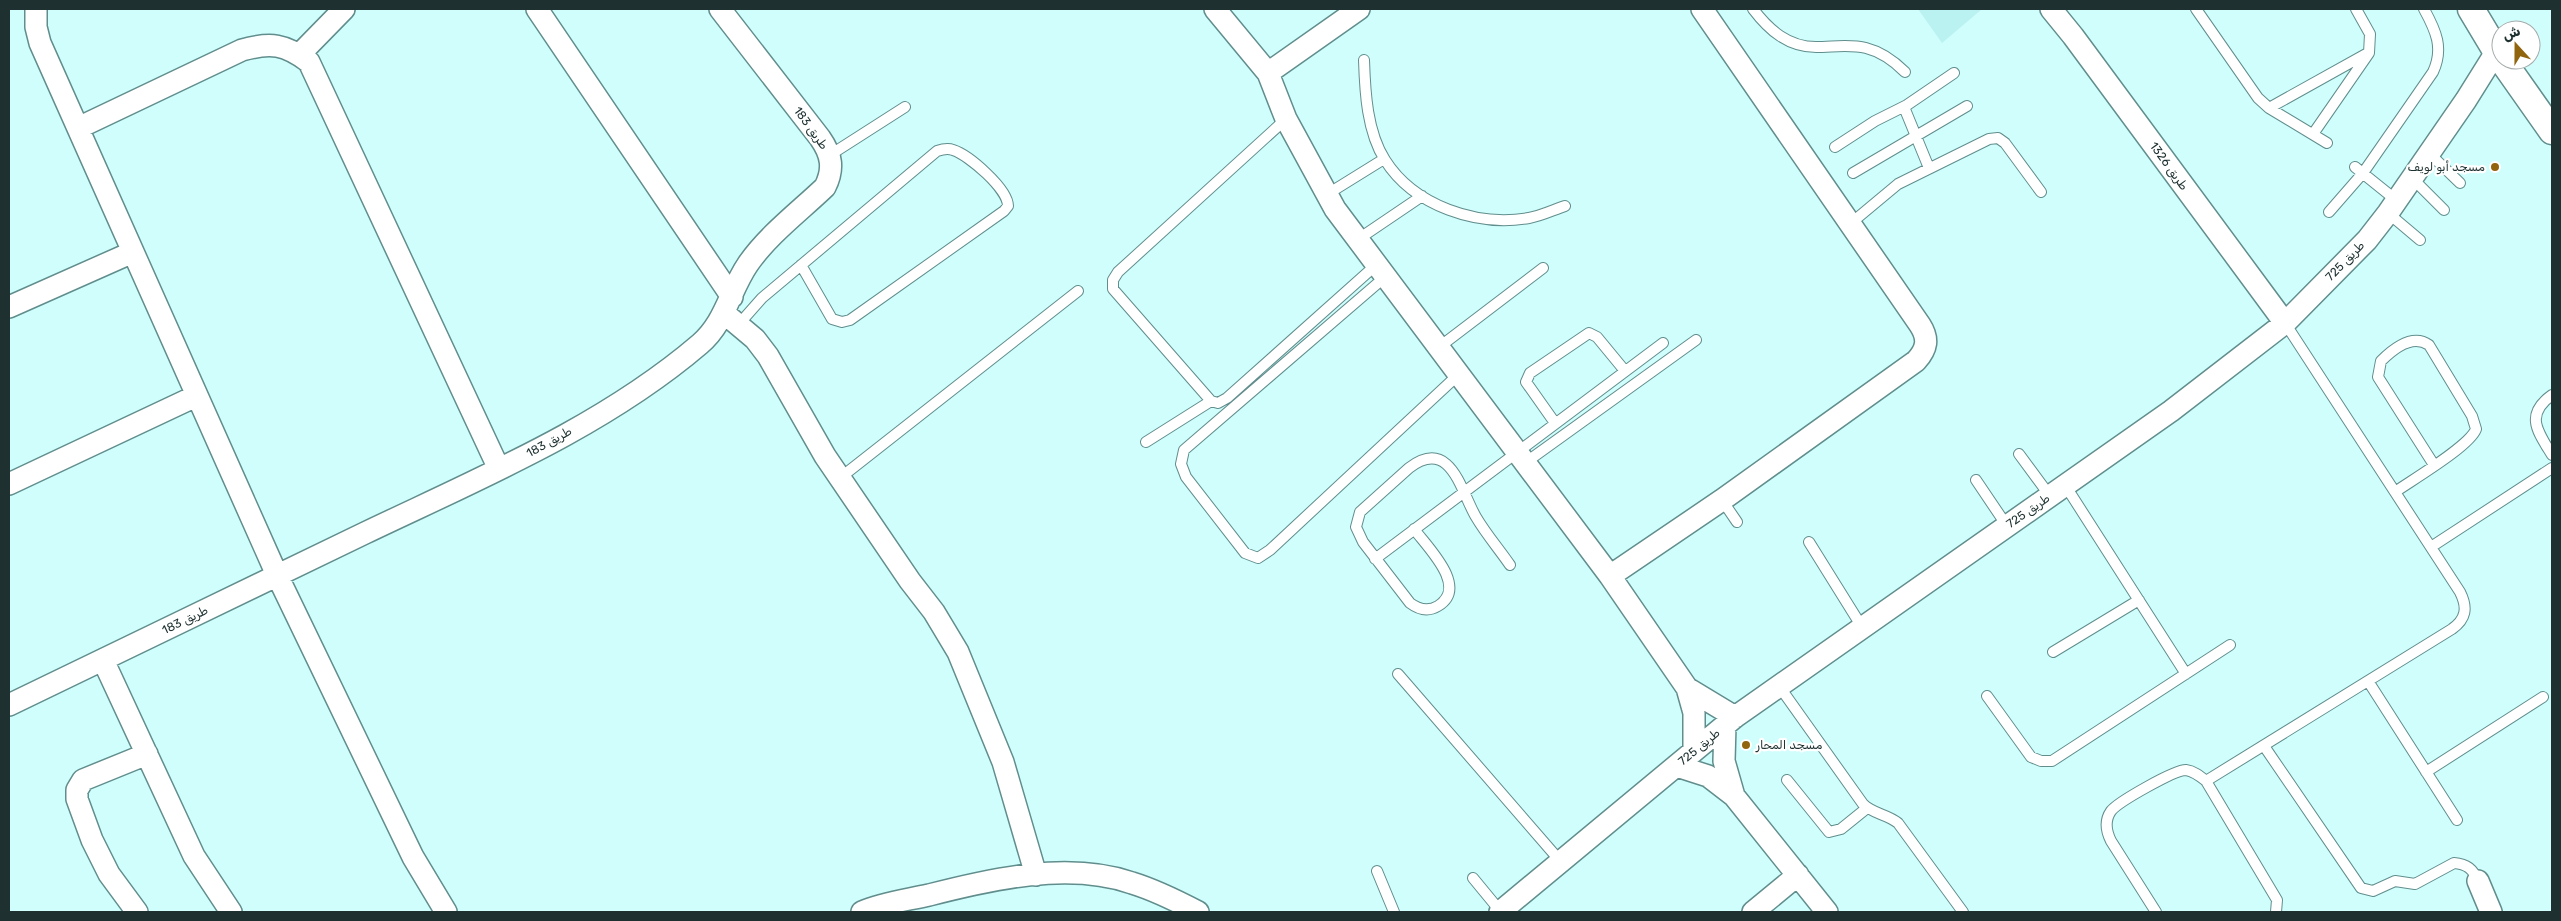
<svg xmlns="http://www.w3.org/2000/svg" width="2561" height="921" font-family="Rubik,'Noto Sans Arabic',sans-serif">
<rect width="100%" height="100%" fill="#cffefd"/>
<path fill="#baf2f1" d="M1918,9H1982L1942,43Z"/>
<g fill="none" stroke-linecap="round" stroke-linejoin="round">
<defs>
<path id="service" d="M1753,9C1769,30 1788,47 1816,47C1833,47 1850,44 1866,48C1882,52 1894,61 1905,72
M2196,9L2258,98L2269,108L2327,143
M1364,60C1365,92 1367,132 1385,160C1414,206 1477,227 1529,218C1541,216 1553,210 1565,206
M1904,107L1929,168
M2269,108L2366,54
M1286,119L1118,272L1113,280V289L1211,401L1218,403L1227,398L1376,265
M2313,134L2369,53L2370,34L2356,9
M1835,147L1875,121L1907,105L1954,73
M2429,153L2460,183
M830,155L905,107
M2355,167L2396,200
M1853,173L1967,106
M2412,178L2444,210
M1326,195L1384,159
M2329,212L2363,173L2433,72C2444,48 2436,31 2424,9
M2388,213L2420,240
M1850,224L1898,184L1989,139L1998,138L2005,143L2041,192
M1357,240L1422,196
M1385,277L1184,450L1181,464L1186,477L1245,553L1258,558L1270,550L1458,375
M739,324L762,298L937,151C943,149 948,148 953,150C969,155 1008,189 1008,206L1004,211L850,320L842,322L832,319L801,265
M1438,348L1543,268
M2552,395C2524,415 2538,432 2552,455
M1555,423L1526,382L1530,373L1589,333L1597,337L1625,371
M1146,442L1211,401
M2019,454L2050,496
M1525,463L1696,340
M840,478L1078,291
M1976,480L2007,526
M2065,485L2186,674
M2395,492C2412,480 2470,446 2476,429L2472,416L2429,345C2412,333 2393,349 2381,361L2378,377L2434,465
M1722,500L1737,522
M1414,529C1428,548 1469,587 1438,606C1428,612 1418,609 1410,603L1363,542L1356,527L1360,512L1409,468C1451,436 1461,492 1476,517C1486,534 1499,549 1510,565
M1809,542L1862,627
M2431,547L2552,468
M1375,559L1663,343
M2053,652L2139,600
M1398,674L1561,862
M2368,681L2457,820
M1779,686L1863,804C1873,814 1887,814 1898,823L1963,912
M1987,696L2031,757L2041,761H2052L2230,645
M2264,746L2361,888L2373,891L2395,881L2415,884L2454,863C2467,864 2473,869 2478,881
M2426,772L2543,697
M1787,780L1829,832L1841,829L1867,808
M2206,781L2452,629C2466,619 2468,608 2460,592L2285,323
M1377,871L1394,912
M1473,878L1501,912
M2156,912L2111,841C2106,831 2104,821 2111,811C2118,802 2174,770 2186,770C2194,771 2200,776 2206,781L2277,900L2276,912"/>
<path id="minor" d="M36,9V27L40,43L277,575L413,857L446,912
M537,9L732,297
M1215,9L1268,73L1286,119L1335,209L1610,576L1687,688L1694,713V751
M2051,9L2073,36L2285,323
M299,55L344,9
M1268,73L1359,9
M78,128L242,50C271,42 285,44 309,62L499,469
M9,307L133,252
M724,313L755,339L768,356L825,456L910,581L934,612L958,652L1003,762L1036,875
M9,484L196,396
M1610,576L1722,500L1916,361C1927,349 1929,339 1920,325L1702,9
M103,660L194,856L231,912
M1687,688L1735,717
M9,705C128,648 246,590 365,533C480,478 603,427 700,344C725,323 730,290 748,264C768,235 800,211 825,187C834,169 832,155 820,138L720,9
M1725,725L1724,761L1734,796
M1677,766L1708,776L1734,796L1827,912
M2478,881L2491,912
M137,912L109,874L92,840L77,799V790L83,780L147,754
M862,912C882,903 907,900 929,895C991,879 1069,861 1132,883C1155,890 1177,901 1198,912
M1500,912L1735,717L2171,411L2285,323L2367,240L2388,213L2466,100L2496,52
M1753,912L1798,875"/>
<path id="tertiary" d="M2471,9L2501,59
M2502,60L2552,131"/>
</defs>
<use href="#service" stroke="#618e8d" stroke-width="12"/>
<use href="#minor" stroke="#618e8d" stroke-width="24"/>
<use href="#tertiary" stroke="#618e8d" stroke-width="29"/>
<use href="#service" stroke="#fff" stroke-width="10"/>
<use href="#minor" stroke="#fff" stroke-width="21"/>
<use href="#tertiary" stroke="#fff" stroke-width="26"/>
</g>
<g fill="#91640e" stroke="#fff" stroke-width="2">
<circle cx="2495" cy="167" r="5"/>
<circle cx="1746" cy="745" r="5"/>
</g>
<g text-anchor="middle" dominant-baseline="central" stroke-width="4.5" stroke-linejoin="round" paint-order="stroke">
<g font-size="12" fill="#1e3030" stroke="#fff">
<text transform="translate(811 128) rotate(54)">طريق 183</text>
<text transform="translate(2169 166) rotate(54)">طريق 1326</text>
<text transform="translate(2345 261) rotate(-46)">طريق 725</text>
<text transform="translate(549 442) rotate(-29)">طريق 183</text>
<text transform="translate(2028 511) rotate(-35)">طريق 725</text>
<text transform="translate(185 620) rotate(-26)">طريق 183</text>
<text transform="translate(1699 747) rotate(-40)">طريق 725</text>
</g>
<g font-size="12" fill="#1e3030" stroke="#fff" text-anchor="end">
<text x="2485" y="167">مسجد أبو لويف</text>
<text x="1756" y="745" text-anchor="start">مسجد المحار</text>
</g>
</g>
<rect width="2561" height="921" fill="none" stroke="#1e3030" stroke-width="20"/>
<g transform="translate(2516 45) rotate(339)"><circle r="24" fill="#ffffff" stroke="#a5acac"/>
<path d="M0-4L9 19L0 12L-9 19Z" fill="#91640e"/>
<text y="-8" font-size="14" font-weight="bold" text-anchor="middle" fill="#1e3030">ش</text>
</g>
</svg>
